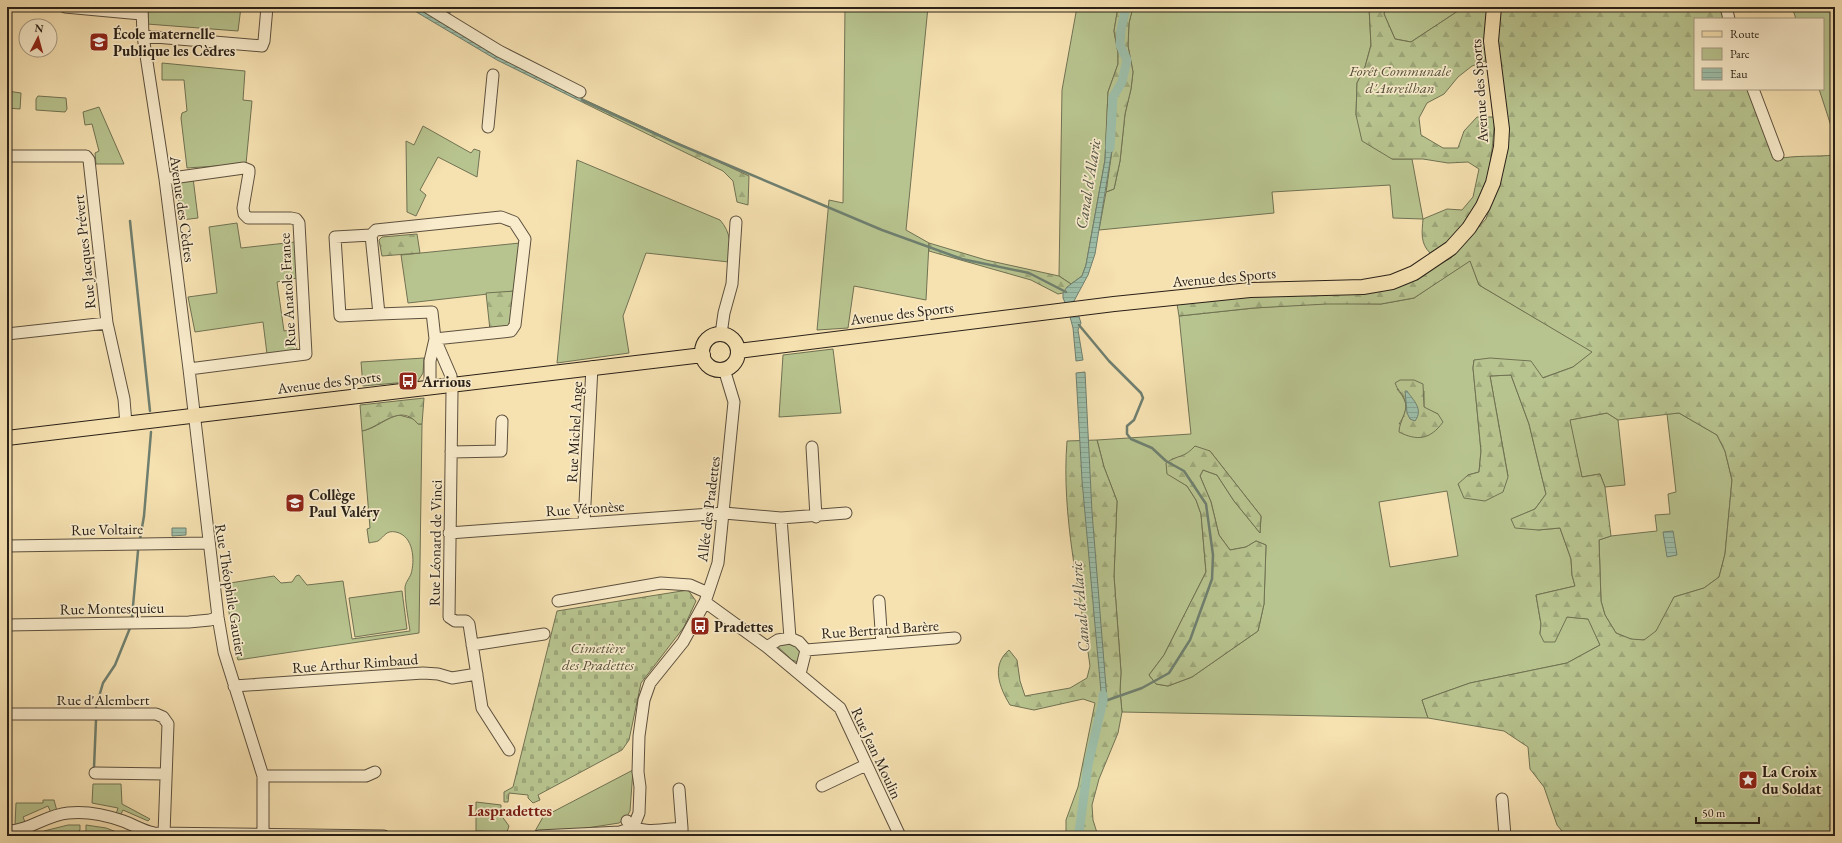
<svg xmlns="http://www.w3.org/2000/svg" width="1842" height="843" font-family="'EB Garamond',serif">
<defs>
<pattern id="forest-firs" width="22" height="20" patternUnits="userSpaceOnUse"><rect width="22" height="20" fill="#b8c48f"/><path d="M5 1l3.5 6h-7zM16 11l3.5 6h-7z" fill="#9ea87b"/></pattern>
<pattern id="cemetery-stones" width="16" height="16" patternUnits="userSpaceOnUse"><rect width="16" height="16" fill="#b8c48f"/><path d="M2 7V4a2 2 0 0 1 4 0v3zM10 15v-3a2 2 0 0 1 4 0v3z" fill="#9ea87b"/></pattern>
<pattern id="water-rules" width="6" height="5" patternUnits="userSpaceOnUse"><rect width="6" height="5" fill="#9dbea9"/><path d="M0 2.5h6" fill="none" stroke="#87a391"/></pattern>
</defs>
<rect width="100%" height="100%" fill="#f6e1b1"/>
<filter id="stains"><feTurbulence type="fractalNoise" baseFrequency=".005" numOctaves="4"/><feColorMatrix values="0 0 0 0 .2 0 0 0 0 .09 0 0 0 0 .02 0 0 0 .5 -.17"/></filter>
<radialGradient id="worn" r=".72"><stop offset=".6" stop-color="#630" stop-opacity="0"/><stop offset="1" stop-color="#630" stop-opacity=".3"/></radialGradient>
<path fill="#b8c48f" stroke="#707253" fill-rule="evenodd" d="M149,7H241L238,31L147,24Z
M845,7H928L906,230L929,243L926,300L854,286L848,328L817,330L829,200L843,203Z
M1077,7H1118L1114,31L1118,53V64L1108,92L1105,160L1086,265L1082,276L1071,284L1059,276L1062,90Z
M1133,7H1369L1371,45L1365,67L1357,83L1356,115L1392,159H1412L1423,219L1393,218L1390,185L1272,192L1274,213L1099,230L1106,192L1114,189L1120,161L1125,114L1131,89L1133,72L1128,46L1129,23Z
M1386,7H1464L1411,42L1395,39L1384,14Z
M1788,7H1835V138L1819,89H1823V19H1796L1793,10L1789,11Z
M162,63L245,71L243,100L252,101L246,164L187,168L181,118L182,113L187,111L184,80H162Z
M7,91L21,93L20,109L7,108Z
M38,96L66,98L67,109L65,112L36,110V99Z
M99,107L124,164H96L95,153L99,151L92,124L85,125L83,112Z
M423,126L471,153L474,149L480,151L477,177L438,157L420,190L426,195L416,216L407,212L406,141L414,145Z
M577,160L720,220C731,232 731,246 729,262L646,253L623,316L629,353L557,363Z
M193,178L198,218L181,220L176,180Z
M237,223L241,248L295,242L297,278L277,282L284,331L295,329L297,351L267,354L263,322L195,332L188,297L217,293L209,227Z
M520,243L515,291L408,303L401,255Z
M1470,260L1479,285L1593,352L1573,367L1542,378L1474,360L1473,368L1481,451L1479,472L1468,475L1508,476L1490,376L1511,375L1529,424L1546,494L1535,509L1512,519L1538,530L1560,528L1571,559L1572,575L1575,586L1536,595L1541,624L1540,634L1567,617L1589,619L1600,645L1567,663L1470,683L1422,700L1428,718L1122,712L1120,691L1121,672L1114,576L1117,501L1104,467L1097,440L1191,434L1179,316L1254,308L1327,303L1381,304L1414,298ZM1397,389L1424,391V408L1438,414L1399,424C1409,409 1408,402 1397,389ZM1210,451L1261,516L1260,533L1234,501L1217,475L1203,470L1200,476L1211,502L1219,535L1230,550L1246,547L1256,541L1266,545L1264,604L1258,631L1192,677L1168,686L1156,684L1149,675L1164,655L1206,572L1201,514L1196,500L1187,486L1167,473L1172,459ZM1447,491L1458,556L1390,567L1379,502Z
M833,349L841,413L779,417L783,355Z
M424,358L423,373L418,381L363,386L361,362Z
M1607,413L1618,420L1625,485L1605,487L1600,474L1582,477L1569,420Z
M1679,413L1717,435L1725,451L1732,480L1725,554L1719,577L1704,588L1674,597C1668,610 1660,636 1643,640C1634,642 1624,636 1616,633L1605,615L1601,601L1599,540L1611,536L1657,531L1655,515L1670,514L1668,494L1676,492L1667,414Z
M399,415L414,419L418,424H422L419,633L238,660L234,649L226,590L230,583L274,576L281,583L292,582L296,576L299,575L307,585L343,581L352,639L410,631C408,617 405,602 405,588C405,583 409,579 411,574C415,561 414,536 396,532C386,530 385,536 378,541C376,542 372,542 369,543L367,529L370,528L362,431C377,428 385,418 399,415Z
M402,591L407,629L355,637L349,598Z
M794,642L802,651L801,663L792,660L776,645Z
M633,770L630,811L626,818L619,823L574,830L534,833L543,817Z
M93,784H121L122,804L150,819L148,821L123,810L120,816L116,814L118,808L92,803Z
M43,800H54L57,811L51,813L48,806L23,817L25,822L15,825L16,803H43Z
M476,802L501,805V815L509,826L507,832L476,831Z
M68,825H80V830L73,836H38L44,831Z
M86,825L106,828L127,836H91L86,831Z"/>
<path fill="url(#forest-firs)" stroke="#707253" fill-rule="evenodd" d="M1118,7H1133L1129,23L1128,46L1133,72L1131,89L1125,114L1120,161L1114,189L1106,192L1114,137H1106L1108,92L1118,64V53L1114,31Z
M1369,7H1386L1384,14L1395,39L1411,42L1464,7H1491L1488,60L1472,66L1458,77L1444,94L1427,103L1419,118L1421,135L1443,148H1458L1464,131L1477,117H1495C1490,174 1488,224 1430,253C1420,243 1422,232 1423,219L1447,209L1462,210L1473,197L1479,169L1468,162L1448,163L1423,159H1392L1362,141L1356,115L1357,83L1365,67L1371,45Z
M1501,7H1719L1724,19H1695V89H1748L1776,159C1796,155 1815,157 1835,155V836H1566L1557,825L1544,787L1530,769L1528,747L1504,731L1428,718L1422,700L1470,683L1567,663L1600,645L1588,619L1567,617L1555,642H1544L1540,634L1541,624L1536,595L1575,586L1572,575L1571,559L1560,528L1538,530L1515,528L1511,519L1535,509L1546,494L1529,424L1511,375L1490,376L1508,477L1503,492L1485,501L1464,498L1458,484L1468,475L1479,472L1481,451L1473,368L1474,360L1490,358L1531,361L1543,378L1573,367L1592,352L1479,285L1470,261L1414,298L1381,304H1327L1254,308L1179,316L1177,304L1409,281L1451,258L1486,219L1499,182L1496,56L1498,23ZM1607,413L1618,420L1679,413L1717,435L1725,451L1732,480L1725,554L1719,577L1704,588L1674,597L1656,631L1644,640L1631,639L1616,633L1605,615L1601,601L1599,540L1611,536L1605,487L1600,474L1582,477L1570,420Z
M585,100L749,176L748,205L737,202L733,181L723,171L584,103Z
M417,234L420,253L382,256L379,240L382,237Z
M929,243L986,260L1059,276L1071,284L1063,293L1058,294L1031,280L929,251Z
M515,291L509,326L490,330L486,293Z
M1400,380H1414L1423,384L1424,407L1438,414L1443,422C1430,440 1417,441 1399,432C1399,421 1409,411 1405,400C1403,394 1397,390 1395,383Z
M424,398L422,424H418C400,402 381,427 362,431L360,405Z
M1097,440L1104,467L1117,501L1114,576L1121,672L1120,691L1122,712L1118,733L1099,779L1092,805L1093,820L1098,836H1066V820L1078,787L1095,703L1083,699L1034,710L1010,705C999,687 991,665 1009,650L1017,660L1020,681L1025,696L1070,688L1087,678L1090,666C1080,591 1061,517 1067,441Z
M1195,446L1210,451L1261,516L1260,533L1234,501L1217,475L1203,470L1200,476L1211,502L1219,535L1230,550L1246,547L1256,541L1266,545L1264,604L1258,631L1192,677L1168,686L1156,684L1149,675L1164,655L1206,572L1201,514L1196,500L1187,486L1167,474L1166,463C1179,454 1183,459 1195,446Z"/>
<path fill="url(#cemetery-stones)" stroke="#707253" d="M688,590L696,601L684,627L641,683L629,740L622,750L538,795L540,800L533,803L528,798V795L509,793L508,802H504V792L513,787L557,611Z"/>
<path fill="url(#water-rules)" stroke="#6f7f6f" d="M408,7H415L501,57L585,100L584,103L497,60Z
M1106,137H1114L1095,254L1088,275L1074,301L1081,323L1078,330L1083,360L1076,361L1073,328L1068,309L1063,298V293L1067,287L1082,276L1086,265L1105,160Z
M1085,372L1092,512L1107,700L1103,706L1099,703L1101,692L1082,480L1076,373Z
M1405,391H1407C1413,400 1424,409 1415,421L1410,419L1407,413Z
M172,528H186V535L172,536Z
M1673,531L1677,555L1667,557L1663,532Z"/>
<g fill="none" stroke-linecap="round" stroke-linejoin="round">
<path stroke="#6f7f6f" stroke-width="2.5" d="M449,15L450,7
M582,100L671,141L882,230L962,259L1029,273L1066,292
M130,221L150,411
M1079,325L1109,361L1141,393L1143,398L1134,420L1127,426V434L1131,439L1152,448L1166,461L1184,471L1206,504L1213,555L1212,579L1190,640L1169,673L1142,688L1105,701
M140,539L144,516L151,432
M132,617L138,551
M96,707L103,683L115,665L130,628
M94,768L96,720"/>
<path stroke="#9dbea9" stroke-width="9" d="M1110,148L1113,97L1122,82L1127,60L1120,45L1121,30L1126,7
M1080,836L1079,833L1088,765L1103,701V695"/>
<defs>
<path id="minor" d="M65,7L141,14
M142,7L143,36L165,179L189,369L218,617L224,652L263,776V836
M427,7L499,51L580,92
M1726,7L1729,19
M143,36L262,46L264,41L267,7
M1753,89L1778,155
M488,127L493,75
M7,156H86L89,160L107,323L124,399L126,424
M165,179L244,168L249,170V173L243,208L244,214L248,218H291L296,219L299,223L306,354L189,369
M371,235L335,237L340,316L379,314
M7,334L107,323
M721,334L724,313L732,284L736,222
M435,339L511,331L515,325L525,239L514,222L501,217L376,230L371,235L379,314L432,312L435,339L451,376L452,392L449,617L455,621H466L469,624L482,708L509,750
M430,387V361L435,339
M812,447L816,517
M451,452L501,451L502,421
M584,523L592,367
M449,533L724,513L781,518L846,513
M7,546L208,543
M558,601L661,583L690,585L708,593
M879,601L882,644
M705,602L767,647L840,708L900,836
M7,625L189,622L210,620L218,617
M790,638L799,642L806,650L955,638
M472,645L544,634
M767,647L778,640L790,638L781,518
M800,674L806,650
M234,686L423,673L438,674L452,678L477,674
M7,714H156L163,717L168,724L164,834
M95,773L166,774
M263,776H366L375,772
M822,786L866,765
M679,789L682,828
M1502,799L1505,836
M627,821C638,836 665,829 682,828V836
M7,831C29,831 46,815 68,813C86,811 106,815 123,821C134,825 143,831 154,833L384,836
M539,836L620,832L626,830L635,823L639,813L640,787L638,772L639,736L644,700L650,683L683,642L705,602L718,563L734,402L724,369"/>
<path id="major" d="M702 352a18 18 0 1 1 36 0a18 18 0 1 1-36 0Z
M738,351L1114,304L1250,290L1363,287L1392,282L1414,273L1451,248L1469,228L1483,206L1493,183L1501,147L1502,129L1491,41L1494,7
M7,438L703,355"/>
</defs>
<use href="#minor" stroke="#5c503e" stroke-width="13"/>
<use href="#major" stroke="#292017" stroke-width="16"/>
<use href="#minor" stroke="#f9eccc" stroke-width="11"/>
<use href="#major" stroke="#f6e1b1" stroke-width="14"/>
</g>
<defs>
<symbol id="school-square" viewBox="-11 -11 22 22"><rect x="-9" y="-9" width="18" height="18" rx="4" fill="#8f2418" stroke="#f9eccc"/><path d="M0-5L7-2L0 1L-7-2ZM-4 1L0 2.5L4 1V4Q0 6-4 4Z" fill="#fff"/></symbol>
<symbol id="bus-square" viewBox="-11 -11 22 22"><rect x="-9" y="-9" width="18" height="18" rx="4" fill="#8f2418" stroke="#f9eccc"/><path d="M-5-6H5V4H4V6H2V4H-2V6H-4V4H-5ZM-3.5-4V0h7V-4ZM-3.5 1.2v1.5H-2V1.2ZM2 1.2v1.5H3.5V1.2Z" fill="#fff"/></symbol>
<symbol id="sight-square" viewBox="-11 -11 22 22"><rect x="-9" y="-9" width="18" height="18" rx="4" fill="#8f2418" stroke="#f9eccc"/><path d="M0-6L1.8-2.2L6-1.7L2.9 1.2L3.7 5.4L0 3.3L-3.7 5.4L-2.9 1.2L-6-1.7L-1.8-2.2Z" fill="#fff"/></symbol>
</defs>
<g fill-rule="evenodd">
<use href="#school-square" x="88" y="31" width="22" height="22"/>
<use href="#bus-square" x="397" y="370" width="22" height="22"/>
<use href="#school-square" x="284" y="492" width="22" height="22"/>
<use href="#bus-square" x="689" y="615" width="22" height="22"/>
<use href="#sight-square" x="1737" y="769" width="22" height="22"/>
</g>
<g text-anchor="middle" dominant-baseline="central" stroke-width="3.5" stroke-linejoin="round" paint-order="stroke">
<g font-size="15" font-weight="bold" fill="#292017" stroke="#f9eccc" text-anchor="start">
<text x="113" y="33">École maternelle<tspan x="113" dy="17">Publique les Cèdres</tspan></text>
<text x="422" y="381">Arrious</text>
<text x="309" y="494">Collège<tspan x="309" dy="17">Paul Valéry</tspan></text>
<text x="714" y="626">Pradettes</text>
<text x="1762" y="771">La Croix<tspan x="1762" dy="17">du Soldat</tspan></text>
</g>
<g font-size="15" font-style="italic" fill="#54513b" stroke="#f9eccc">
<text x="1400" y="70">Forêt Communale<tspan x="1400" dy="17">d'Aureilhan</tspan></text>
<text x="598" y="647">Cimetière<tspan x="598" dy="17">des Pradettes</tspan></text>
</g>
<g font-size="15" fill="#292017" stroke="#f9eccc">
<text transform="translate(1479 91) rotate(-94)">Avenue des Sports</text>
<text transform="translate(183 209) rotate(82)">Avenue des Cèdres</text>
<text transform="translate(84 252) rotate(-96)">Rue Jacques Prévert</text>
<text transform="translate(1224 277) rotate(-5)">Avenue des Sports</text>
<text transform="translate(287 290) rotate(-93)">Rue Anatole France</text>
<text transform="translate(902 313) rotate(-7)">Avenue des Sports</text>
<text transform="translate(329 382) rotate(-7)">Avenue des Sports</text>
<text transform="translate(574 432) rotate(-87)">Rue Michel Ange</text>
<text transform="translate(585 508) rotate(-4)">Rue Véronèse</text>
<text transform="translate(708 509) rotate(-83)">Allée des Pradettes</text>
<text transform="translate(107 529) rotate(-1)">Rue Voltaire</text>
<text transform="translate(435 543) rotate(-89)">Rue Léonard de Vinci</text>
<text transform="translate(231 590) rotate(81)">Rue Théophile Gautier</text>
<text transform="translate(112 608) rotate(-1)">Rue Montesquieu</text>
<text transform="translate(880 629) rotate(-4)">Rue Bertrand Barère</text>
<text transform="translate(355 663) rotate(-4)">Rue Arthur Rimbaud</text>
<text x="103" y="699">Rue d'Alembert</text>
<text transform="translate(877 753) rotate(65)">Rue Jean Moulin</text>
</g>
<g font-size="16" font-style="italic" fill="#4c4f43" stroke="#f9eccc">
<text transform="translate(1088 184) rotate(-81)">Canal d'Alaric</text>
<text transform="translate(1080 607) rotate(-95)">Canal d'Alaric</text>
</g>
<g font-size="16" font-weight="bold" fill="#7a1f14" stroke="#f9eccc">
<text x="510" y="810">Laspradettes</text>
</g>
</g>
<rect width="1842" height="843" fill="none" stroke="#f6e1b1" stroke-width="24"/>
<rect x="8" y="8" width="1826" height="827" fill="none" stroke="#292017" stroke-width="2"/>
<rect x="12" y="12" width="1818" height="819" fill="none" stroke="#292017"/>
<rect x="1694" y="18" width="130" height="72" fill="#f9eccc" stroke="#a69a84"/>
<rect x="1702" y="31" width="20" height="6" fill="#f6e1b1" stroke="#a69a84"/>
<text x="1730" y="38" font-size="12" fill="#292017">Route</text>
<rect x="1702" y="48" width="20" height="12" fill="#b8c48f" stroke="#a69a84"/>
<text x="1730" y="58" font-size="12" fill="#292017">Parc</text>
<rect x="1702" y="68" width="20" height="12" fill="url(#water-rules)" stroke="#a69a84"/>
<text x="1730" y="78" font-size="12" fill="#292017">Eau</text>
<g transform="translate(38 38) rotate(6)"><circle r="19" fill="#f9eccc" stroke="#a69a84"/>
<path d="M0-3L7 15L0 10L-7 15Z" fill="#8f2418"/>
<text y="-6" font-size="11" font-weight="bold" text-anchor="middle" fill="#292017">N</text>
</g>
<path d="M1696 817v6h63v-6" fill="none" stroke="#292017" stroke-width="2"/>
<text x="1702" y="817" font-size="12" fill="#292017" stroke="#f9eccc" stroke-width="3" paint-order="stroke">50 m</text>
<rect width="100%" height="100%" filter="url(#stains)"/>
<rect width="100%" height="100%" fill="url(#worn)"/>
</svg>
